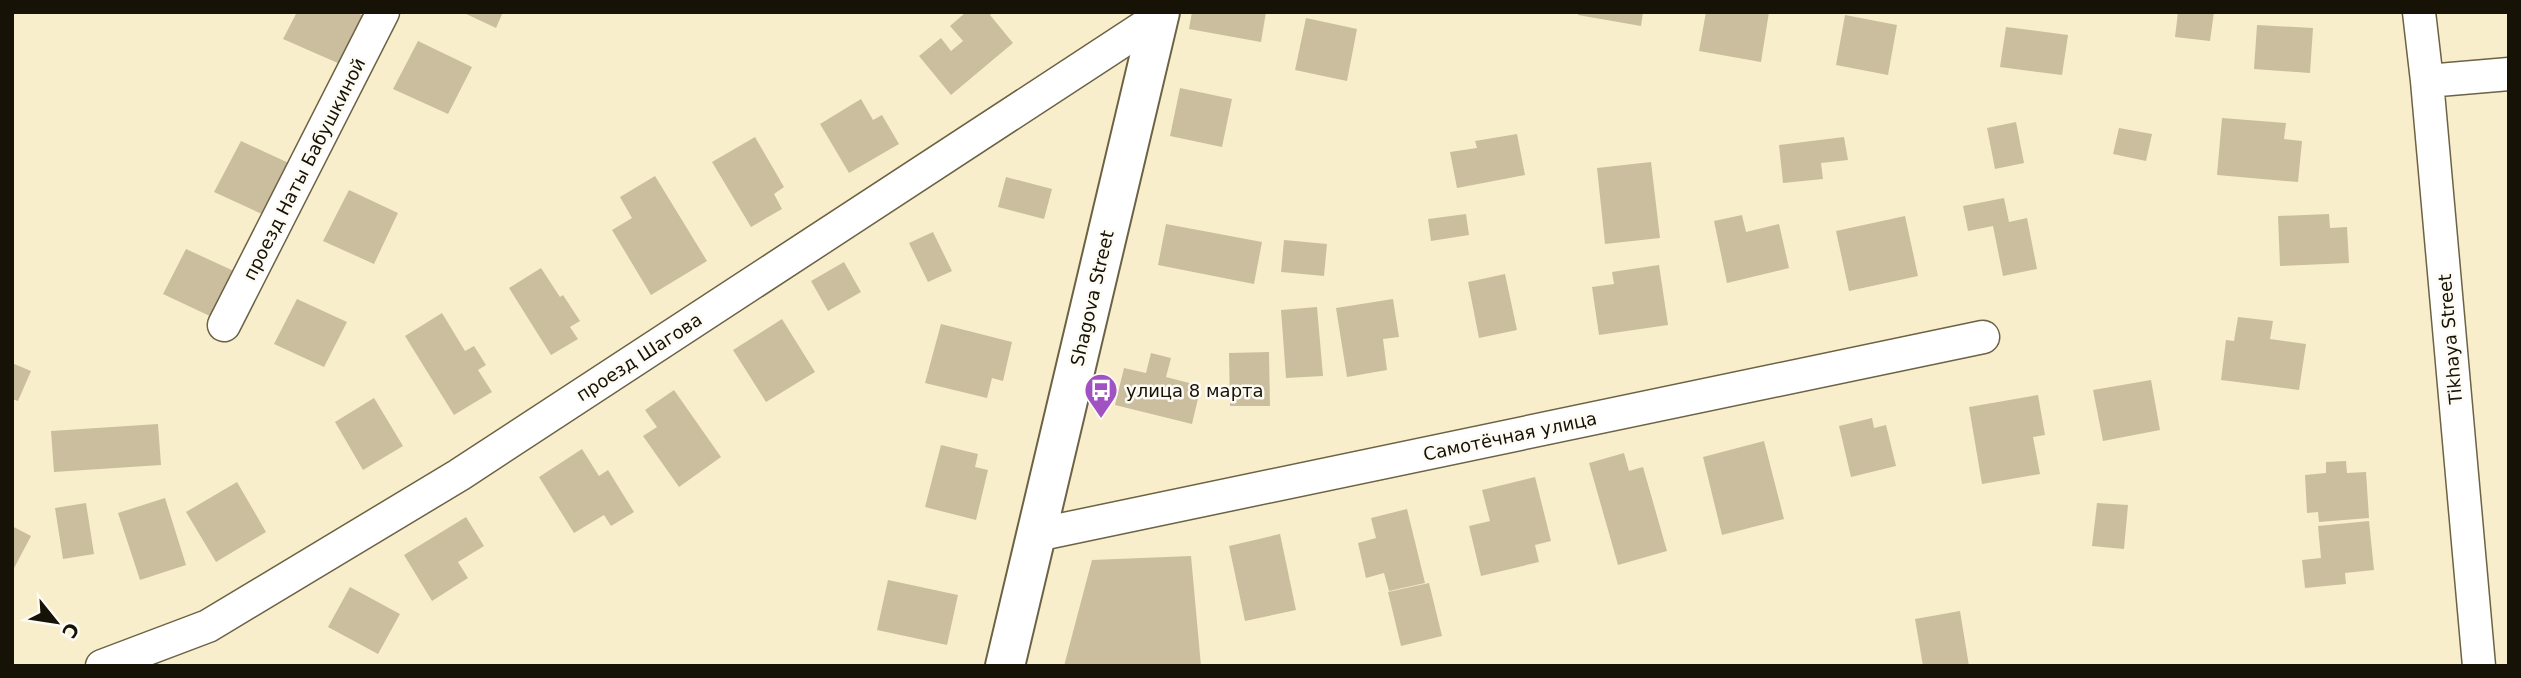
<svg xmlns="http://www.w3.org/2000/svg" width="2521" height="678" font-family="'DejaVu Sans',sans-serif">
<rect width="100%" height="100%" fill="#f9eecc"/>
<path fill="#cabe9e" d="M297,12H355L364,16L340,64L283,39Z
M462,12H503L496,28Z
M966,12H994L990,15L1013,43L951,95L919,56L941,38L951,51L963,41L950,26Z
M1192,12H1266L1261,42L1189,29Z
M1579,12H1643L1641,26L1578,15Z
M1706,12H1769L1761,62L1699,51Z
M2178,12H2214L2210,41L2175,37Z
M1845,15L1897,25L1888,75L1836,65Z
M1306,18L1357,29L1347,81L1295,70Z
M2257,25L2313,28L2310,73L2254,69Z
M2006,27L2068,35L2062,75L2000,67Z
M418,41L472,67L448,114L393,89Z
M1180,88L1232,99L1222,147L1170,136Z
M861,99L873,120L882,115L899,144L849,173L820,124Z
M2222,118L2286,123L2284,139L2302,141L2298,182L2217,175Z
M2016,122L2024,163L1995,169L1987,128Z
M2119,128L2152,134L2146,161L2113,154Z
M1517,134L1525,175L1457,188L1450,152L1477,148L1475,141Z
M755,137L784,187L774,194L782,209L751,227L712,162Z
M1844,137L1848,160L1821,163L1823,179L1783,183L1779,145Z
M241,141L291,164L264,215L214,192Z
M1651,162L1660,238L1605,244L1597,168Z
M655,176L707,261L651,295L612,230L632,218L620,197Z
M1006,177L1052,189L1044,219L998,207Z
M349,190L398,213L374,264L323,241Z
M2004,198L2009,222L2027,218L2037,269L2003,276L1993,226L1968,231L1963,206Z
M1466,214L1469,235L1431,241L1428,219Z
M2329,214L2330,228L2347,227L2349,263L2280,266L2278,216Z
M1742,215L1746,232L1779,224L1789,268L1727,283L1714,221Z
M1905,216L1918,276L1849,291L1836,231Z
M1166,224L1262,242L1254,284L1158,265Z
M933,232L952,271L928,282L909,243Z
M1284,240L1327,244L1324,276L1281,272Z
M186,249L236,272L214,318L163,294Z
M844,262L861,292L828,311L811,281Z
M1659,265L1668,325L1599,335L1592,287L1614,284L1612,272Z
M541,268L560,297L563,295L580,321L570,327L578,339L551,355L509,288Z
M1505,274L1517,330L1479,338L1468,282Z
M297,299L347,322L324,367L274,344Z
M1393,299L1399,337L1383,339L1387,370L1347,377L1336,308Z
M1317,307L1323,376L1286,378L1281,310Z
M442,313L465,351L474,346L486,365L478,370L492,392L454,415L405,336Z
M2238,317L2273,321L2270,339L2306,344L2299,390L2221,380L2226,340L2234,341Z
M782,319L815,372L766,402L733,350Z
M941,324L1012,342L1003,381L992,378L987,398L925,383Z
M1269,352L1270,406H1230L1229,353Z
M1151,353L1171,358L1166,377L1201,386L1192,424L1115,405L1124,368L1146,373Z
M12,363L31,371L18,401L12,399Z
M2151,380L2160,430L2103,441L2093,390Z
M674,390L721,457L679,487L643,436L657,427L645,410Z
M2038,395L2045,435L2033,437L2040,474L1982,484L1969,407Z
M374,398L403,446L363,470L335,422Z
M1872,418L1874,428L1886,425L1896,466L1851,477L1839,426Z
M158,424L161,465L54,472L51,431Z
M1764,441L1784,519L1722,535L1703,457Z
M941,445L978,454L975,467L988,470L976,520L925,507Z
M582,449L599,476L608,470L634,512L611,526L604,515L574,533L539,477Z
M1624,453L1629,471L1643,467L1667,551L1618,565L1589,463Z
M2346,461L2347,473L2366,472L2369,518L2319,522L2318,512L2307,513L2305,475L2326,473V462Z
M1535,477L1551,541L1535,545L1539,562L1481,576L1469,526L1490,521L1482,490Z
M237,482L266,532L216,562L186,512Z
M165,498L186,565L140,580L118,513Z
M86,503L94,554L63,559L55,508Z
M2097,503L2128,505L2124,549L2092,546Z
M1407,509L1425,583L1389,591L1384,573L1366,578L1358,543L1376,538L1371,518Z
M466,517L484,546L458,562L468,578L432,601L404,555Z
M2369,521L2374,570L2345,573L2346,584L2305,588L2302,560L2321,558L2318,526Z
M12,526L31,536L12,572Z
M1280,534L1296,610L1245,621L1229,546Z
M1191,556L1201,666H1064L1092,560Z
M888,580L958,595L947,645L877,630Z
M1429,583L1442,636L1401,646L1388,592Z
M350,587L400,614L378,654L328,627Z
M1960,611L1969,666H1923L1915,619Z"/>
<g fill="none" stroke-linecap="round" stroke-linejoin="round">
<defs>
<path id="minor" d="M2419,12L2427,81L2479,666
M2427,81L2509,74
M224,325L383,12
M1036,535L1983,337
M102,666L208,626L459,475L1159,17"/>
<path id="secondary" d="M1005,666L1160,12"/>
</defs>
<use href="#minor" stroke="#6c6244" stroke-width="35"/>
<use href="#secondary" stroke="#6c6244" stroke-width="42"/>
<use href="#minor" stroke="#fff" stroke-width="32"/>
<use href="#secondary" stroke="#fff" stroke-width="38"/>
</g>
<defs>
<symbol id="bus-pin" viewBox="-11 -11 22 30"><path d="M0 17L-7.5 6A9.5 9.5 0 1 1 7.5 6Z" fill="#a051c2" stroke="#fdfbf4"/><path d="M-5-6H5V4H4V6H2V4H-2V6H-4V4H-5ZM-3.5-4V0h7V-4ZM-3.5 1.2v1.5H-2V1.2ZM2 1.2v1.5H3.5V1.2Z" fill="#fff"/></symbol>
</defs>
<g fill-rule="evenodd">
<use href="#bus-pin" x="1082" y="371" width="38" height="52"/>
</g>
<g text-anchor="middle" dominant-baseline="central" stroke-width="5" stroke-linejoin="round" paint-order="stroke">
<g font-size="18" fill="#161206" stroke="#fdfbf4">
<text transform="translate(304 169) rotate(-63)">проезд Наты Бабушкиной</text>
<text transform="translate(1092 298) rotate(-77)">Shagova Street</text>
<text transform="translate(2450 339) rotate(-95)">Tikhaya Street</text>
<text transform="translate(639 357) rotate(-33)">проезд Шагова</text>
<text transform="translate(1510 436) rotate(-12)">Самотёчная улица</text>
</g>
<g font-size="18" fill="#161206" stroke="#fdfbf4" text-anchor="start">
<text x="1126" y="390">улица 8 марта</text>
</g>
</g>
<rect width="2521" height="678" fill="none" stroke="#161206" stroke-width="28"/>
<g transform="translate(56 622) rotate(120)" stroke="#fdfbf4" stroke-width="5" paint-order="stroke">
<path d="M0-5L12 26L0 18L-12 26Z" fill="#161206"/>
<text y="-10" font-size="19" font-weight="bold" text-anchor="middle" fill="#161206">С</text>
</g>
</svg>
